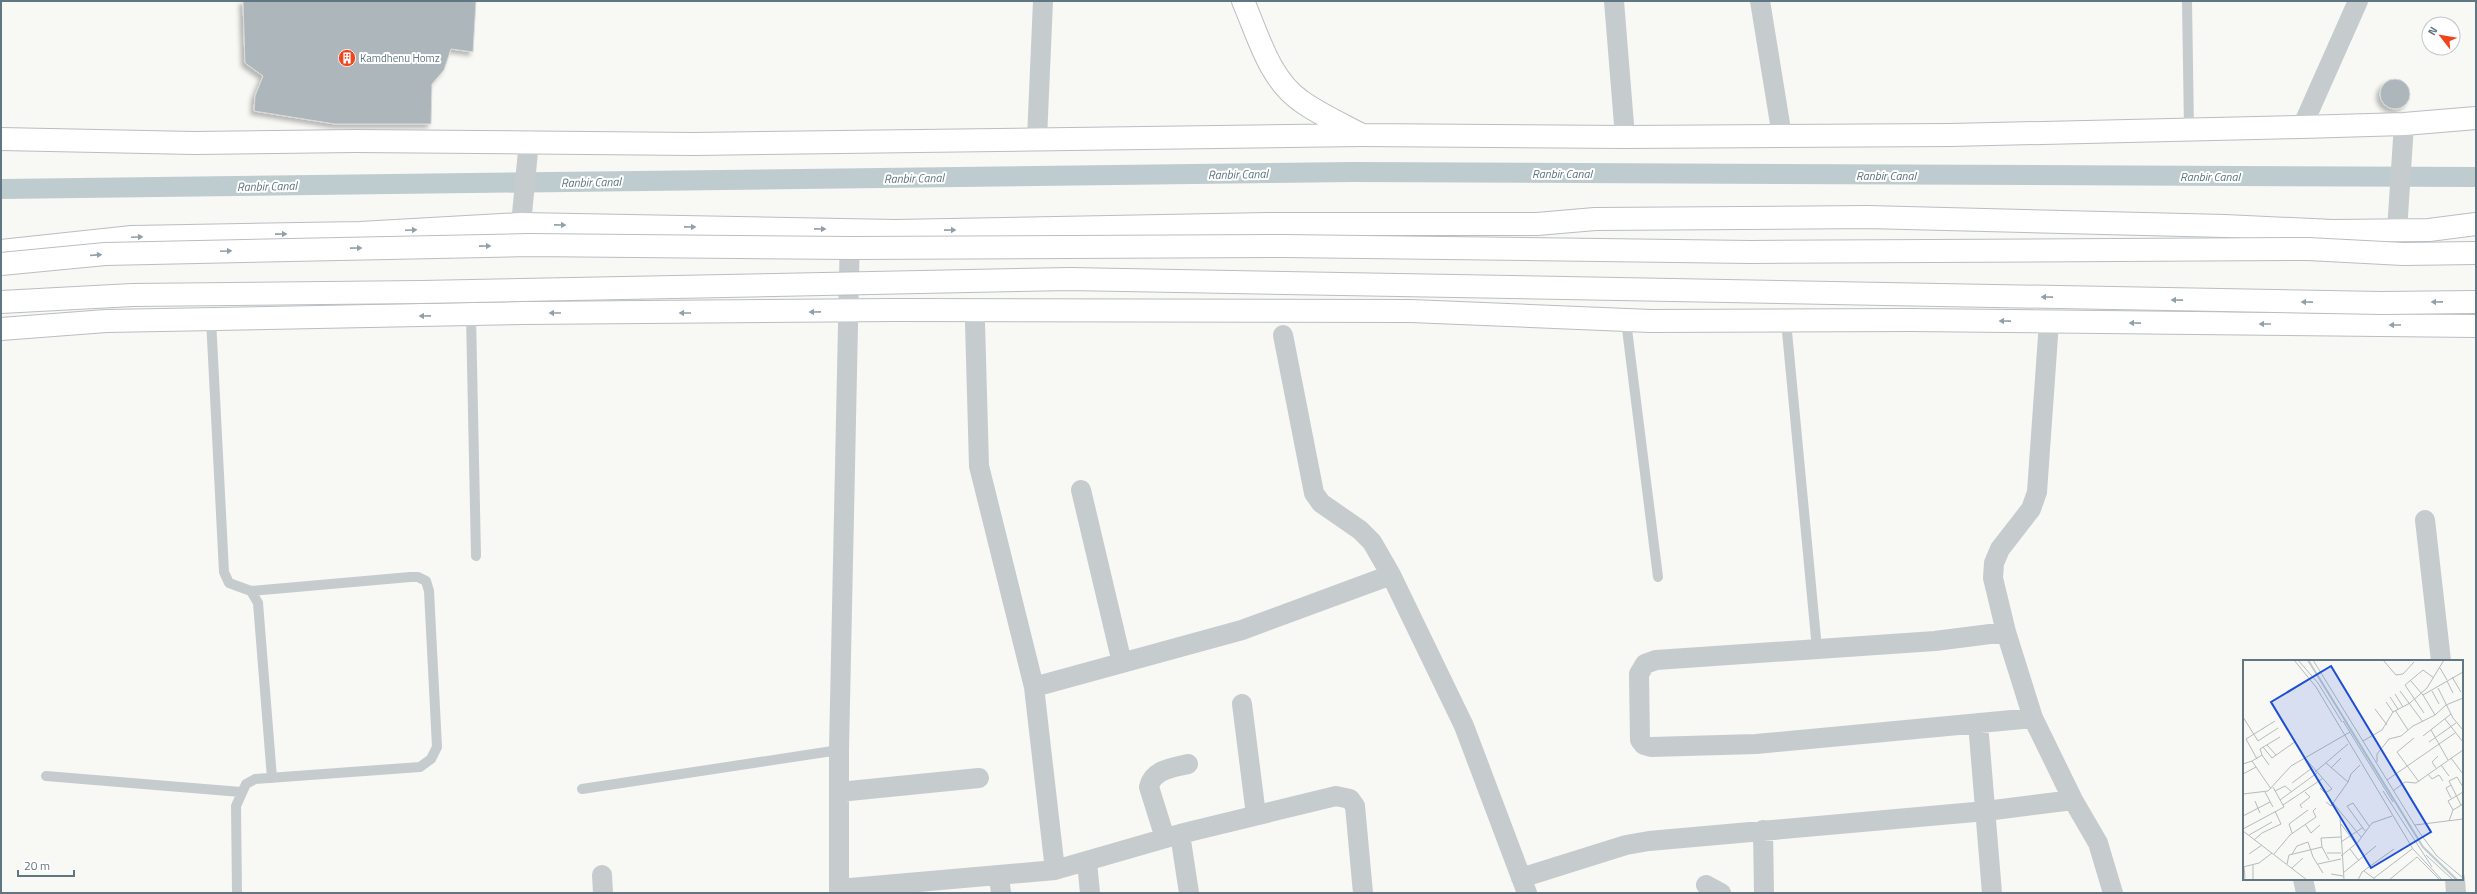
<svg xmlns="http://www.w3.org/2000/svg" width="2477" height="894" font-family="'Titillium Web',sans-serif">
<defs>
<filter id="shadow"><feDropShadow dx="-3.5" dy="3.5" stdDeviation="2" flood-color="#0004"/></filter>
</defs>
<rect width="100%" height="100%" fill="#f8f8f5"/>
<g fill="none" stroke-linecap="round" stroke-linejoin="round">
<path stroke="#becbcf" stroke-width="20" d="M1,189L1353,172L2476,177"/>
</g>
<path fill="#acb6bb" stroke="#dadad8" filter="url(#shadow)" d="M243,1H476L473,52L451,49L444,70L432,84L431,124H335L254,111L255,96L263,76L245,63Z
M2380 94a15 15 0 1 1 30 0a15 15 0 1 1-30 0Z"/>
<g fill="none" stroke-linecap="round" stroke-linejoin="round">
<defs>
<path id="secondary" d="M1243,1C1258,35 1269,79 1301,101C1319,114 1341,124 1360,134
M1,139L194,143L355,141L694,144L1361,135L1625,137L1950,135L2302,127L2404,124L2476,118
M1,251L132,237L360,233L521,224L895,231L1269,224H1537L1595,219L1867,217L2225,226L2333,231L2429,230L2476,224
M1,329L106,321L524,313L896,310L1411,311L1651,321L1911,320L2476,326"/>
</defs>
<use href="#secondary" stroke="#b8bec2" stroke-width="24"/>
<path stroke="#c6cbce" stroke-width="10" d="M2187,1L2189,130
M471,315L476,556
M211,319L224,572L229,583L251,591L258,603L272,778
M1626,321L1658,577
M1786,321L1817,649
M46,776L241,792
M582,789L839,750
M237,893L236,806L246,784L255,779L420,767L431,759L437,747L429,591L426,581L418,577H410L251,591"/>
<path stroke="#c6cbce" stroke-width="20" d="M1614,1L1625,137
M1760,1L1782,136
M2302,127L2358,1
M1037,139L1043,1
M521,224L529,141
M2397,231L2404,124
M2049,322L2037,492L2031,509L2000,549L1994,563L1993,578L2006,632L2033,718L2073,800L2098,843L2113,893
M975,323L979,466L1034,687L1055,870
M1283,335L1314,493L1321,503L1360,530L1372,542L1391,575L1464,726L1527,893
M1081,490L1122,663
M2425,520L2441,661
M2006,632L1935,641L1656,660L1645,664L1639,674L1640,740L1644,745L1651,747L1756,744L2033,718
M1034,687L1242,630L1391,575
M1242,704L1256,815
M1978,723L1992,893
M839,792L979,778
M1763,830L1764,893
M1180,834L1189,893
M1165,838L1149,787C1153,769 1173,768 1188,764
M1087,862L1090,893
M602,875L603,893
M999,876L1001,893
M1521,878L1626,845L1649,841L1986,811L2073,800
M2303,879L2306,893
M2455,879L2456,893
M1706,885L1721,893
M839,889L1055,870L1180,834L1336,796L1350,799L1355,806L1363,893
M839,893V750L850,231"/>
<use href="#secondary" stroke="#fff" stroke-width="22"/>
<defs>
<path id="highway-bridge" d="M1,264L105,254L529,245L851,248L1283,246L1751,252L2308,249L2403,254L2476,253
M1,302L132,295L421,292L1070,279L2382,303L2476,302"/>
</defs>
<use href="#highway-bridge" stroke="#babec1" stroke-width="24" stroke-linecap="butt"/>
<use href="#highway-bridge" stroke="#fff" stroke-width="22"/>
</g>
<defs><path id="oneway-solid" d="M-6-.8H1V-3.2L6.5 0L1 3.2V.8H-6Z"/></defs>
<g fill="#909fa8">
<use href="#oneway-solid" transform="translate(560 225) rotate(1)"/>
<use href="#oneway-solid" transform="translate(690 227) rotate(1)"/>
<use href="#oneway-solid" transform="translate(820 229) rotate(1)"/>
<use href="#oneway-solid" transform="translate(411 230) rotate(-3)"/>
<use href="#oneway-solid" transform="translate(950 230) rotate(-1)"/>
<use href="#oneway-solid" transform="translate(281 234) rotate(-1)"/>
<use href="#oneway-solid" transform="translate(137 237) rotate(-2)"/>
<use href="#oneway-solid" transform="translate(485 246) rotate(-1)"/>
<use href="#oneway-solid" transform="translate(356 248) rotate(-1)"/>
<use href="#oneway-solid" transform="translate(226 251) rotate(-2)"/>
<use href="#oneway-solid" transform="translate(96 255) rotate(-5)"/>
<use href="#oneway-solid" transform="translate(2047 297) rotate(-179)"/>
<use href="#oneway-solid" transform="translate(2177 300) rotate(-179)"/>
<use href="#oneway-solid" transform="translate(2307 302) rotate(-179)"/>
<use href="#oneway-solid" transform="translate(2437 302) rotate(179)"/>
<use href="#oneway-solid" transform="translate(815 312) rotate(179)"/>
<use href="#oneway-solid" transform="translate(555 313) rotate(180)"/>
<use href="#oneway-solid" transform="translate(685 313) rotate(180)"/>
<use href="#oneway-solid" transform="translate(425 316) rotate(179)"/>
<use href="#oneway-solid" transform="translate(2005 321) rotate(-179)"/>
<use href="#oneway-solid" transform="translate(2135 323) rotate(-179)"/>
<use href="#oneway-solid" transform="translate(2265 324) rotate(-180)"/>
<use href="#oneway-solid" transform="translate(2395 325) rotate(-180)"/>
</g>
<defs>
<symbol id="building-disc" viewBox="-11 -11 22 22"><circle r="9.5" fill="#f1431c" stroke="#fff"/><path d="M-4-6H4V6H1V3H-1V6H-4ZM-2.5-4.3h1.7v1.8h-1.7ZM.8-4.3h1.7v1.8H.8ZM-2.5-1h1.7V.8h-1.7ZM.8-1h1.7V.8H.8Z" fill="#fff"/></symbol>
</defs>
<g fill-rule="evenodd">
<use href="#building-disc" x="337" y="48" width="20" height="20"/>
</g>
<g text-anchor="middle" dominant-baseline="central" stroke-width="4" stroke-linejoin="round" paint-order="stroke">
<g font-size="11" fill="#617683" stroke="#fff" text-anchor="start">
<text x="360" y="58">Kamdhenu Homz</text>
</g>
<g font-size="12" font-style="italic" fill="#5c767d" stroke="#fff">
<text x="1562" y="173">Ranbir Canal</text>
<text transform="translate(1238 174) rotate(-1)">Ranbir Canal</text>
<text x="1886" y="175">Ranbir Canal</text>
<text x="2210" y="176">Ranbir Canal</text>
<text transform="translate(914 178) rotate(-1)">Ranbir Canal</text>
<text transform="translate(591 182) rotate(-1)">Ranbir Canal</text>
<text transform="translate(267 186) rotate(-1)">Ranbir Canal</text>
</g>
</g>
<g transform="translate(2243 660)">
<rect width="220" height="220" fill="#f8f8f5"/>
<path fill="none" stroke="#becbcf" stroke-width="2" d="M65,0L180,187L214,220"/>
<path fill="none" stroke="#b3bcc0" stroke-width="1" d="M51,0L73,27L170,189L199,220M55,0L75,23L99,62M70,0L176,172L194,196L220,218M140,0L153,15L160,14L171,2M197,8L204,20M209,17L218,32M167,20L180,35L192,55M204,21L210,33M195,28L210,58L220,70M157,31L180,62M189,31L196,44M152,34L160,47M180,35L220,12M147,37L155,49M143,42L150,52M132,49L144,65M152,50L165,70M181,53L162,25L180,10L191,18M0,57L15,81L35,68M202,59L220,82M100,61L150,142M188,70L205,100M180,76L208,54M171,78L154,92L176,122M120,81L139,70L150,52L167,43L184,28L201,0M186,82L213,63M24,85L33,95M20,87L29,98L53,81M19,95L26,105M62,98L89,129L82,133L77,128M208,98L220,114M14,99L3,79L32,61M9,101L19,95L17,89L37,77M134,102V94L146,79L158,76L170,66L192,55L203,45L220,38M83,103L105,122M0,104L9,101L28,129M198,105L206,116M88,108L98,98M193,108L189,102L195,96M72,112L105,84M0,114L13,107M185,114L189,119L196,115L200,121M144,120L212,73M49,123L69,108M208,125L203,128L208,138M32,131L42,126L49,132M140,131L189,207M150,131L162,122L173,123L220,90M22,132L30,147M0,134L25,131L48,106L107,72M37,140L74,113M12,141L17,153M83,142L88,146L105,122L108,114L117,105M90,143L118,177M40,145L79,119M218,145L206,121L214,117L220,127M59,148L57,145L67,137L62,132M210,150L205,141L220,132M0,156L27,142M97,156L101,220M206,161L210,150L220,144M62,164L68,173L77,165M98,164L113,184M172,165L220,159M0,169L41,147L30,127M0,171L64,220M122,171L104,146L110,143L126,166M49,173L46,164L65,150M6,175L29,162M11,180L19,173L38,164L32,151M98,182L119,168M79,187L78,178L98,177M107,189L116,201M84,193H98M6,194L19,185M31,194L47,175L73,157L70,151L73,148M49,194L54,186L65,182L70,197L80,213M183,195L210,220M98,196L115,182L129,163L149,156M174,197L196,219M44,204L46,195L79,187L86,200M75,204L98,199M10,205V219M0,207L16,203L29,193M49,208L60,198M121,211L133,220M100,213L133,186M88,214L100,216M131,218L169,189M0,219L2,218L1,207M115,220L119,212L151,189M146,220L174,197"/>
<path fill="#1d4ed8" fill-opacity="0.15" stroke="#1d4ed8" stroke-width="2" d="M88,6L188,172L128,208L28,42Z"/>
<rect width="220" height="220" fill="none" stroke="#617683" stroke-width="2"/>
</g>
<rect width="2477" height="894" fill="none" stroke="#617683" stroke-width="4"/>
<g transform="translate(2441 36) rotate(301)"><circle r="19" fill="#ffffff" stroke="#c0c8cd"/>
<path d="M0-3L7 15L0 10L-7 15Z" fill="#f1431c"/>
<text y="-6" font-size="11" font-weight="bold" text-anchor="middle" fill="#617683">N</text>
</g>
<path d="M18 870v6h56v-6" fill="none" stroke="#617683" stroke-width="2"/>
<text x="24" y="870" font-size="12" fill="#617683" stroke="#ffffff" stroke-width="3" paint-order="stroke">20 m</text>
</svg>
